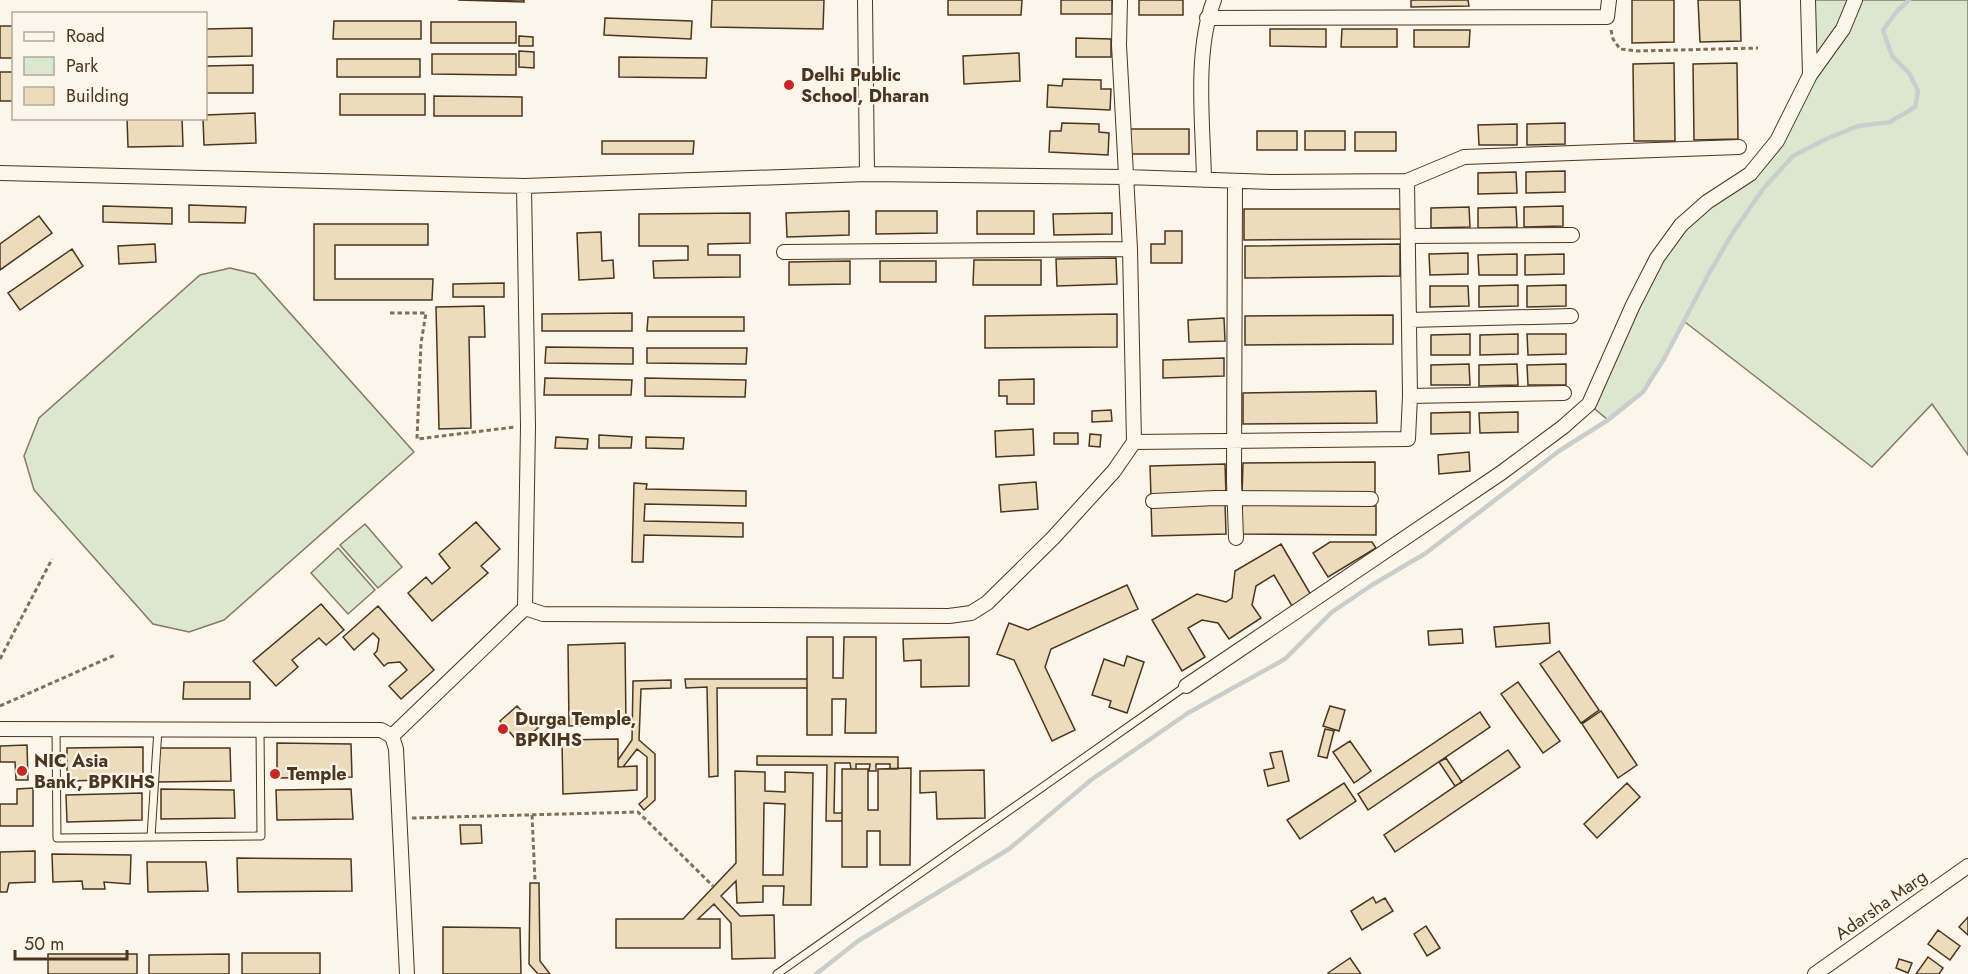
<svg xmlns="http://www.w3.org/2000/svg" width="1968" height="974" font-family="Jost,sans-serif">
<rect width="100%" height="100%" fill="#fbf6e9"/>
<path fill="#dce7d0" stroke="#887966" stroke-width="1.5" d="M1808,0H1968V455L1932,404L1872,467L1685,322L1664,359L1643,392L1608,420L1589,404L1681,225L1750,174L1810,75Z
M230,268L255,274L414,452L224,620L189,632L153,624L34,490L24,456L39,418L200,275Z
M365,524L402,567L378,588L340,545Z
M338,548L375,590L348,614L311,573Z"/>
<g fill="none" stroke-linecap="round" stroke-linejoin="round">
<path stroke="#c9cecd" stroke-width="4.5" d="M816,974L858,941L1009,849L1091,780L1188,713L1285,659L1332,612L1372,585L1426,553L1559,451L1608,420L1643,392L1664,359L1707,277L1732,234L1763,189L1793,156L1826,139L1858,126L1890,122L1915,107L1918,91L1909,73L1892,56L1883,30L1898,10L1909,0"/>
</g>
<path fill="#ecdcbc" stroke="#4a3520" stroke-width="1.5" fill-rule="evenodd" d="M458,0H524V2Z
M712,0H824L823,29L711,27Z
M948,0H1022L1021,15H948Z
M1061,0H1112V14H1061Z
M1139,0H1183V15H1139Z
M1411,0H1468L1469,6L1411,7Z
M1632,0H1674V42L1632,43Z
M1698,0H1740L1741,41L1700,42Z
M605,18L692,21L691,39L604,35Z
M334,21H421V39H333Z
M431,22H516V43H431Z
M0,26H14V58H0Z
M252,28V56L206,57V29Z
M1270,29H1326V47L1270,46Z
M1342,29H1397V47H1341Z
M1414,30H1470L1469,47H1414Z
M519,36L533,37V46H519Z
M1076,38L1111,39V57H1076Z
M519,51L534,52V68L519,67Z
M1019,53L1020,81L964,84L963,56Z
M432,54H516V75L432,74Z
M619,57L707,58L706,78L619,77Z
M337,59H420V77H337Z
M1674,63L1675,141H1634L1633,64Z
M1737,63L1738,139L1694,140L1693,64Z
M253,65V93H206V66Z
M0,72H14V101H0Z
M1063,79L1101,80V89H1111L1110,110L1047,107L1048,85L1062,86Z
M340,94H425V115H340Z
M434,96L522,97V116H434Z
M255,113L256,143L204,145L203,118H206V115Z
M127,118H182L183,146L128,147Z
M1062,123L1099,124V132L1109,133L1108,155L1049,152L1050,131H1061Z
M1565,123V144L1527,145V124Z
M1517,124V145H1479L1478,125Z
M1129,129H1189V154H1129Z
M1257,131H1297V150H1257Z
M1305,131H1345V150H1305Z
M1355,132H1396V151H1355Z
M602,141H694L693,154H602Z
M1565,171V192L1526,193V172Z
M1516,172L1517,193L1478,194V173Z
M189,205L246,207L245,223L189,222Z
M103,206L172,208V224L103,222Z
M1563,206V226L1524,227V207Z
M1469,207L1470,227L1431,228V208Z
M1516,207L1517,227L1478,228V208Z
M1244,209H1401V239L1244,240Z
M849,211V235L787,237L786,213Z
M876,211H937V233L876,234Z
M977,211H1034V234H977Z
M750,213V243L708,244V255H740V277L654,278L653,261L688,260V246H639V214Z
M1112,213V234L1054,235L1053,214Z
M39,216L52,233L0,270V244Z
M314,224H428V245H335V279H433L432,300H314Z
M1165,231H1182V263H1151V244H1165Z
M601,232L602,261L613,260L614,278L579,280L577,233Z
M155,244L156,262L119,264L118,246Z
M1400,244V276L1245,278V246Z
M72,249L83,266L20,310L8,293Z
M1468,253V274L1430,275L1429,254Z
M1517,254V275H1479L1478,255Z
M1564,254V274L1525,275V255Z
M1116,258L1117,284L1057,286L1056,259Z
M974,260H1041V285H973Z
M850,261V284L789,285V262Z
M880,261H936V282H880Z
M504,283V297H453V284Z
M1518,285V306L1479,307V286Z
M1566,285V306L1527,307V286Z
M1430,286H1468L1469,306L1430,307Z
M484,306L485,337H469L471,428L439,429L436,307Z
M632,313V331H542V314Z
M1117,314V347L985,348V316Z
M1393,315V344L1245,345V316Z
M648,317H744V331H647Z
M1224,318L1225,341L1189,342L1188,320Z
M1470,334V355H1431V335Z
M1518,334V354L1480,355V335Z
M1527,334H1566V354L1528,355Z
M546,347L633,348V364L545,363Z
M647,348H747L746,364L647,363Z
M1224,358V376L1163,378V360Z
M1469,364L1470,385H1431V365Z
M1517,364L1518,385L1479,386V365Z
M1566,364V385H1528L1527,365Z
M545,378L632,380L631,395H544Z
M645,378L746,380L745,397L645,396Z
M1034,379V404H1007V396H999V380Z
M1376,391L1377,423L1243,424V393Z
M1111,410L1112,421L1092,422V411Z
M1470,412V433L1431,434V413Z
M1518,412V432L1480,433L1479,413Z
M1033,429L1034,455L996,457L995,431Z
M1054,433H1078V444H1054Z
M1090,434L1101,435L1100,447L1089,446Z
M599,435L632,437L631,448H599Z
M556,437L588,439L587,449L555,448Z
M646,437L684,438L683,449L646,448Z
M1469,452L1470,471L1439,474L1438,455Z
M1375,462V495H1242L1243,463Z
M1225,464L1226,494L1151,497L1150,466Z
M1036,482L1038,509L1001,512L999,485Z
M634,483L647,484L646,489L746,491V506L645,504L644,521L743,523V537L644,535L643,562H632Z
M1225,501L1226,534L1152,536L1151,503Z
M1242,505L1376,506V535L1242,534Z
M476,522L500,549L481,566L488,573L432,621L408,593L426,577L432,584L450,568L439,554Z
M1330,542H1372L1376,548L1328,577L1313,553Z
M1281,544L1311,595L1292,606L1274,575L1256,586L1252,605L1261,618L1229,639L1218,623L1202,620L1188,628L1205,657L1182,671L1152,620L1197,594L1226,602L1232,598L1235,571Z
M1127,585L1138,609L1051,649L1045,667L1075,730L1052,741L1014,660L997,654L1009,623L1028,630Z
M321,604L344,630L326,645L319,638L292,660L298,667L276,686L253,661Z
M378,606L434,670L401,699L389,686L407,670L400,662L388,663L384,666L374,654L377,651L379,639L373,633L354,650L343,637Z
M1549,623L1550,643L1496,647L1494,627Z
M1462,629L1463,643L1429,645L1428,631Z
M807,637H833V678H843L844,637H876V733H845L846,699H832V735H807Z
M969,637V686L921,687V660L904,661L903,639Z
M625,643L626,724L569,726L568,645Z
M1559,651L1599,710L1581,723L1540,664Z
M1127,656L1144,662L1127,713L1109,707L1111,701L1092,695L1104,659L1124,666Z
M685,679H807V688H717L718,776L709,777L707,687L686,688Z
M671,680V688L641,689L639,740L655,754V800L644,810L639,804L647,797V757L637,749L623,767H618V760L632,740L633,681Z
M184,682H250V699H183Z
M1518,682L1560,741L1543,753L1501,694Z
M517,706L538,728L519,743L500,721Z
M1330,706L1345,710L1339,731L1323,726Z
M1601,711L1637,765L1618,778L1582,724Z
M1480,712L1490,727L1368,810L1358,794Z
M1325,729L1334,731L1327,758L1318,756Z
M618,739V767L637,766V790L563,794L562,740Z
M1350,741L1371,771L1354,783L1333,752Z
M277,743L351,744L352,777L277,778Z
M27,745L28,780H16L15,762H0V746Z
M143,747V779L67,781V748Z
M157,748H230L231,781L157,782Z
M1508,750L1520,767L1395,852L1384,835Z
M1282,751L1289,781L1268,786L1264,770L1274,768L1270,753Z
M757,756L898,757V769H890V764H876V771H869L870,764H856V769H851L850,763H835L834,813H842V821H826L827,765H757Z
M1446,758L1462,782L1455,786L1439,762Z
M911,768L910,865H880V831H867V867H842V769H868V810H878V769Z
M984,770L985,818L937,819L936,792L920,793V771Z
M735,771L765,772V791L785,792V772L813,773L811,905H783L784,886H763V902L737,903L736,881L721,896L740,916L774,915L775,958L732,959L731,923L714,904L698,919H720V948H616V919H683L736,863ZM764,803L785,804L783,875H763Z
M1344,783L1356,801L1300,839L1287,820Z
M1627,783L1640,797L1597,838L1584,824Z
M33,788V826H0V804H17V789Z
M161,789L234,790L235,818L161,819Z
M351,789L353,819L277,820L276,790Z
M142,793V820L67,822L66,795Z
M460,825H481L482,843L461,844Z
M35,851V882L9,883L7,892H0V852Z
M52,854L131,855L130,884L104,882L105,889H83L82,881L53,882Z
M237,858L351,859L352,891L238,892Z
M147,862H206L208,891L148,892Z
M530,883H539L540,961L550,974H538L529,964Z
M1373,897L1376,903L1385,898L1393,911L1362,930L1351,911Z
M1968,917V935L1959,927Z
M1426,926L1440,948L1427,956L1414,934Z
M443,927L520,928L521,974H443Z
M1938,930L1960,946L1950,960L1928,944Z
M242,953H320V974H242Z
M48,954H137V974H48Z
M229,954V974H149V955Z
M1928,957L1943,968L1939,974H1916Z
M1350,958L1361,974H1329L1328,973Z
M1899,959L1912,963L1908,973L1896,968Z"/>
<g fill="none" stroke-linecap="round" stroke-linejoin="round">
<defs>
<path id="lane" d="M56,729L57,838L261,836L260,729
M151,837L158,729
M777,974L1186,686"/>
<path id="street" d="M865,0L867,174
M1808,0L1810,75
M1207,18L1607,17L1609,0
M0,173L524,186L867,174L1126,177L1272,182L1407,181L1464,157L1739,147
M1204,180C1203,123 1194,53 1214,0
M1235,181L1234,481L1236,538
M1409,236L1572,235
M784,252L1130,249
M1409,320L1571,316
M1410,396L1564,393
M1134,442L1408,439L1410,396L1407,181
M1153,501L1215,498L1371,499
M525,608L543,614L949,616L971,613L987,603L1053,538L1114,471L1134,442L1130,249L1119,45L1120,0
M1186,686L1501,473L1563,427L1589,404L1633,305L1657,258L1681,225L1707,202L1750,174L1777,141L1810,75L1843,29L1855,0
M0,729L381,730L392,736L396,749L407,974
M392,736L525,608L528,426L524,186
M1815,974L1968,866"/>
</defs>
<use href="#lane" stroke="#4a3520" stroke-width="9"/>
<use href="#street" stroke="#4a3520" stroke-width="16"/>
<path stroke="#7f6f5c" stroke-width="3" stroke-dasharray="4.5 3" stroke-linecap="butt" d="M1611,30L1613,39L1620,49L1638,51L1758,48
M390,313H426L421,343L417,439L515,427
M0,659L52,559
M0,706L115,655
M532,815L535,880
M412,818L638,812L713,886"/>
<use href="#lane" stroke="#fbf6e9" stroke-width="7"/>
<use href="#street" stroke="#fbf6e9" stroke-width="14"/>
</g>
<g fill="#c62828" stroke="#fbf6e9" stroke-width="2">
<circle cx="789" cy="85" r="6"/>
<circle cx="503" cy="729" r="6"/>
<circle cx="22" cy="771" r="6"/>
<circle cx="275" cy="774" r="6"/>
</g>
<g text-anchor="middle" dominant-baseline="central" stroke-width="4.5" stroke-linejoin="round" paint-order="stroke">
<g font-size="18" font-weight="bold" fill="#4a3520" stroke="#fbf6e9" text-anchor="start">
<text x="801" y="75">Delhi Public<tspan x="801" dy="21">School, Dharan</tspan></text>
<text x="515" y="719">Durga Temple,<tspan x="515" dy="21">BPKIHS</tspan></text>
<text x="34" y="761">NIC Asia<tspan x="34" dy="21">Bank, BPKIHS</tspan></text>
<text x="287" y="774">Temple</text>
</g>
<g font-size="18" fill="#4a3520" stroke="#fbf6e9">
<text transform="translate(1881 905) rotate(-35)">Adarsha Marg</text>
</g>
</g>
<rect x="12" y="12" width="195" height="108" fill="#fbf6e9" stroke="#b4a999" stroke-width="1.5"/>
<rect x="24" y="32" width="30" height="9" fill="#fbf6e9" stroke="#b4a999" stroke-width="1.5"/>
<text x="66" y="42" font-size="18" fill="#4a3520">Road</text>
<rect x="24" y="57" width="30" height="18" fill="#dce7d0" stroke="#b4a999" stroke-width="1.5"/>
<text x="66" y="72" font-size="18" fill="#4a3520">Park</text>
<rect x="24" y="87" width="30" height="18" fill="#ecdcbc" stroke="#b4a999" stroke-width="1.5"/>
<text x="66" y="102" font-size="18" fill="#4a3520">Building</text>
<path d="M15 950v9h112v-9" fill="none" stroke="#4a3520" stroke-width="3"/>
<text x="24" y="950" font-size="18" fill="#4a3520" stroke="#fbf6e9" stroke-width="4.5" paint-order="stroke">50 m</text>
</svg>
